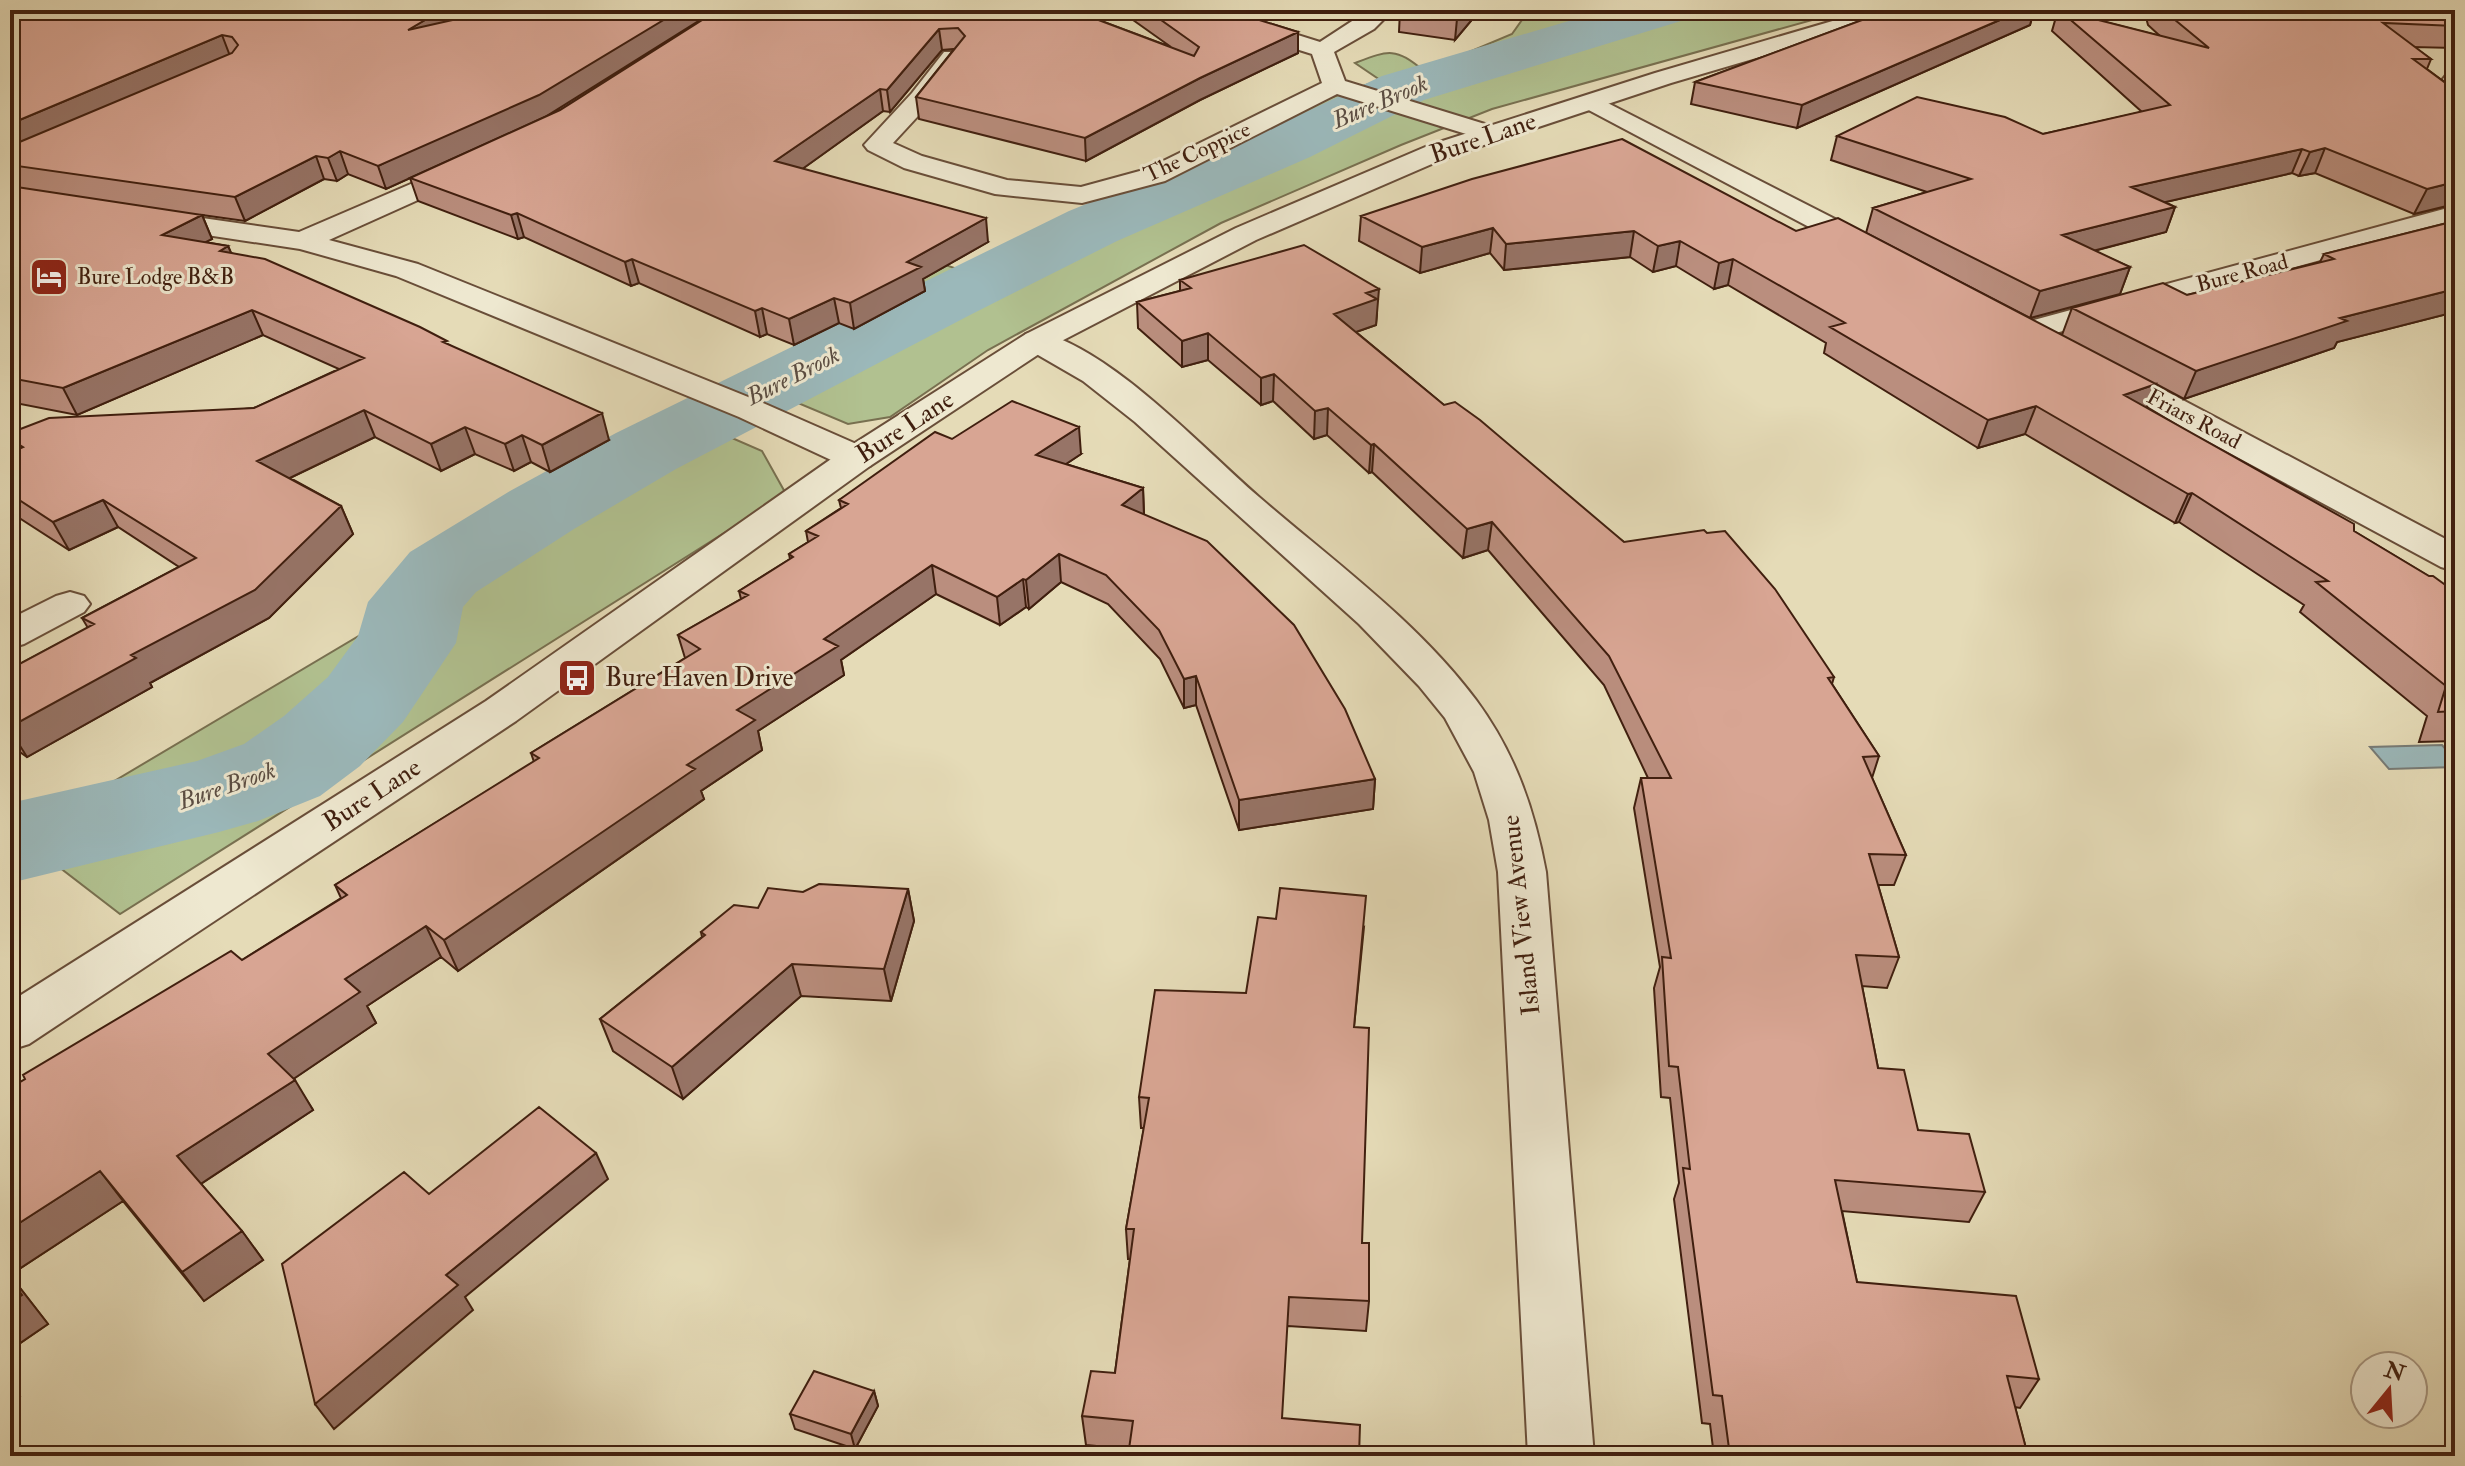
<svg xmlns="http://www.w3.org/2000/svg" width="2465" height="1466" font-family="'IM FELL Double Pica',serif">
<rect width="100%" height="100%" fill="#e5dbb7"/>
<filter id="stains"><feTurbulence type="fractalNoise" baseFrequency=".0025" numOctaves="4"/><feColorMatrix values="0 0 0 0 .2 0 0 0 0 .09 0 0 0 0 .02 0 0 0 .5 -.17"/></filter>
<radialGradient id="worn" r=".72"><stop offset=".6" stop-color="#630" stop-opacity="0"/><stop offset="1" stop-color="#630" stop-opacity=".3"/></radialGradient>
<path fill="#b1c190" stroke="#787050" stroke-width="2" d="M1529,10H1848L1492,109L1401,145L1221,223L988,350L890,417L848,424L755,385L934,294L809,254L889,246L969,273L1135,198L1316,103L1380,80L1355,63C1389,50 1395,47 1424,71L1512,34Z
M709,428L762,451L786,494L120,914L20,837Z"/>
<path fill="#9bb8ba" stroke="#777b76" stroke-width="2" d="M2442,745L2455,760V767L2389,769L2370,747Z"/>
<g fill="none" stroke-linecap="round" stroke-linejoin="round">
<path fill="#9bb8ba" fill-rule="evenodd" d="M1606,10H1688L1681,21L1424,100L1310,157L1117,241L970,315L676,469L574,529L476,592L463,607L456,643L403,722L360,766L320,796L258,821L219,832L10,883V803L197,761L244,744L284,716L328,677L358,636L368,602L410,552L510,491L616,433L1069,211L1266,131L1382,76Z"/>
<defs>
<path id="minor" d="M1185,10H1218L1320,42L1369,10H1393L1374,29L1334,52L1345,81L1501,129L1505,134L1501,139L1492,142L1337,94L1165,181L1082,203L995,194L904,168L868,150L864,145L912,93L944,52H960L964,57L930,103L893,143L922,156L1007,180L1081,187L1147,169L1322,83L1312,54L1188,15Z
M2455,72V88L2447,86L2443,79L2447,74Z
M1592,95L1884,244L1889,250L1884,256L1874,259L1864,256L1583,107L1580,102L1583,97Z
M469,159L478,161L482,167L478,173L329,240L418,264L763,403L870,450L875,458L870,466L857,469L844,466L739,417L396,276L300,249L147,226L137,224L133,218L137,212L147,210L299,232Z
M2455,206V223L2030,340L2019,338L2014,331L2019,324Z
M1037,331C1113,350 1200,446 1259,497C1333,561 1417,621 1476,700C1515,753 1534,808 1546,872L1594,1456H1528L1498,872L1489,820L1474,772L1445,718L1419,686L1359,624L1135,422L1083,381L1026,348L1021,341L1026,334Z
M2097,358L2109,361L2455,544V571L2441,567L2085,375L2081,368L2085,361Z
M70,592L84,596L90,604L84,612L24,644L10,648V619L56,596Z"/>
<path id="tertiary" d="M1870,10H1905L1902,15L1671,83L1448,157L1256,240L1048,348L870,466L516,721L29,1044L10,1050V1002L486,701L844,450L1026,334L1236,228L1430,145L1655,73Z"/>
</defs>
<use href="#minor" stroke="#694e39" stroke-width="4"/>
<use href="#tertiary" stroke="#694e39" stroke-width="4"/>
<use href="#minor" fill="#eee8d0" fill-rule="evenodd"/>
<use href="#tertiary" fill="#eee8d0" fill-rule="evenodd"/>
</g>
<path fill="#ba8e7e" stroke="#401f0f" stroke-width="2" d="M10,10H482L473,16L497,10H716L546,116L560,110L718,10H1072L1171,47L1119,10H1227L1298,32V53L1200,100L1086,161L919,119L916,97L954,49L942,50L890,112L883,111L802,169L988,242L923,279L925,291L854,329L839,323L794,345L767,334L760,337L639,283L631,286L524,237L518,239L418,201L410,178L386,189L348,174L337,181L324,179L245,221L202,215L212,239L205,242L228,246L231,253L449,345L609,440L550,472L531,462L514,471L475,454L441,471L375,437L290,478L341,506L353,534L269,618L150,683L152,687L27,757L17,750L10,754V669L88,628L82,618L179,567L118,527L69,550L10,512V453L13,451L10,446V433L254,408L339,369L263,335L77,415L10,402Z
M1480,10L1455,40L1399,32L1400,11Z
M1889,10H2034L2030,25L1797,128L1691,104L1695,82Z
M2058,10L2160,36L2148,25L2144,10H2455V48L2414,47L2431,59L2427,69L2455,90V204L2414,214L2315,173L2299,176L2292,173L2165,202L2175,207L2166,232L2094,251L2130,267L2120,294L2030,318L1866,233L1873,208L1927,192L1831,160L1837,136L2043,134L2142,112L2052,31Z
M2455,215V312L2337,342L2334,348L2184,399L2156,384L2147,407L2455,592V741L2419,742L2427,716L2300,612L2304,605L2179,522L2175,523L2025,434L1978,448L1824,353L1826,343L1728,285L1714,289L1676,266L1653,272L1630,257L1504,270L1490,253L1420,273L1359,241L1361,216L1796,231L2062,335L2072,308L2187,295L2320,262L2324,254L2451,222Z
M1180,280L1377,314L1376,325L1356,332L1444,405L1624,542L1834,677L1832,684L1879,756L1872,778L1906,855L1894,885H1878L1899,957L1887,988L1862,986L1878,1068L1918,1130L1985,1192L1969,1222L1842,1211L1857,1282L2039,1379L2020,1408L2015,1407L2028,1456H1714L1710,1424L1702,1423L1674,1199L1679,1183L1670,1098L1661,1097L1654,988L1660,967L1634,808L1641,778H1648L1604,685L1488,550L1463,558L1372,472L1369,473L1327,435L1314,439L1273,401L1261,405L1208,360L1182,367L1138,328L1137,302L1180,291Z
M952,439L1081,454L1066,464L1143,488L1144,514L1375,779L1373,809L1239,830L1196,705L1184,708L1160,659L1108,604L1061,582L1029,609L1026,607L1000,625L936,594L841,660L844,675L758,731L762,750L701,791L704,799L458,971L441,957L367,1006L376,1023L293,1079L313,1110L201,1184L242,1231L263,1260L204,1301L123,1201L10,1275L48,1324L10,1350V1088L242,960L341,898L335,885L534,762L531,753L685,658L678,635L741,599L739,591L790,559L789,554L808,542L806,531L841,508L839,500Z
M908,889L914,921L891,1001L801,996L683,1099L613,1051L600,1019L702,937L701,932L758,908L803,892Z
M1364,927L1354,1027L1362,1243L1369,1301L1366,1331L1288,1326L1129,1449L1086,1445L1082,1416L1115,1373L1130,1259H1128L1126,1229L1144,1128H1141L1139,1097L1246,993Z
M874,1391L878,1406L855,1449L795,1429L790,1414Z"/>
<path fill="#977467" stroke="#401f0f" stroke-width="2" d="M442,10H482L415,51L408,30Z
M680,10H716L545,117L386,189L378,166Z
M1464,10H1480L1455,40L1457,19Z
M2023,10H2034L2030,25L1797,128L1802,105Z
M939,29L942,50L890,112L887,90Z
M1298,32V53L1200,100L1086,161L1085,138L1200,78Z
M222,35L230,56L10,152V124Z
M880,89L883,111L780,185L775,161Z
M2325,148L2315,173L2299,176L2310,152Z
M2302,149L2292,173L2122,212L2131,187Z
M340,151L348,174L337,181L328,158Z
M316,156L324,179L245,221L235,197Z
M2455,182V204L2414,214L2427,189Z
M2175,207L2166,232L2054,261L2062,235Z
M517,213L524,237L518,239L511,215Z
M202,215L212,239L173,259L162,235Z
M986,218L988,242L923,279L925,291L854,329L850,303L907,262Z
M1493,228L1490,253L1420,273L1422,247Z
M1634,231L1630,257L1504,270L1506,244Z
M1680,241L1676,266L1653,272L1658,246Z
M228,246L239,271L220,251Z
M632,259L639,283L631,286L625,262Z
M1733,259L1728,285L1714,289L1719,263Z
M2130,267L2120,294L2030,318L2040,291Z
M1379,289L1376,325L1333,340L1334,314L1366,293Z
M2455,289V312L2337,342L2334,348L2184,399L2196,371L2340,318Z
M834,298L839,323L794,345L789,319Z
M762,308L767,334L760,337L755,311Z
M252,310L263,335L77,415L63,388Z
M1208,333V360L1182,367V341Z
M1274,374L1273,401L1261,405V378Z
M2156,384L2145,412L2124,395Z
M2036,406L2025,434L1978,448L1988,420Z
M1328,408L1327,435L1314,439L1315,411Z
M364,410L375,437L269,488L257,461Z
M602,413L609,440L550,472L542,445Z
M465,427L475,454L441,471L431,444Z
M1079,427L1081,454L1039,482L1036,455Z
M522,435L531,462L514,471L505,444Z
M1374,444L1372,472L1369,473L1371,445Z
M1143,488L1144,516L1122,505Z
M2192,493L2179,522L2175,523L2188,494Z
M103,500L118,527L69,550L53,522Z
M341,506L353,534L269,618L150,683L152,687L27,757L10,730V727L131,655Z
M1492,522L1488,550L1463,558L1467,529Z
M1059,554L1061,582L1029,609L1026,580Z
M932,565L936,594L841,660L844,675L758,731L762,750L701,791L704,799L458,971L444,940L687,765L737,710L824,639Z
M1023,579L1026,607L1000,625L997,597Z
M1196,676V705L1184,708V679Z
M10,739L17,750L10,754Z
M1375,779L1373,809L1239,830V800Z
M908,889L914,921L891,1001L884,969Z
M426,926L441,957L367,1006L376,1023L286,1084L268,1054L345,979Z
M792,964L801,996L683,1099L672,1067Z
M295,1080L313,1110L199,1185L177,1156Z
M596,1153L608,1179L465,1297L473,1310L334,1429L315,1404L446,1275Z
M100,1171L123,1201L10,1275L48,1324L10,1350V1229Z
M242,1231L263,1260L204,1301L182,1272Z
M10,1381L20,1396L10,1403Z
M874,1391L878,1406L855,1449L851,1434Z"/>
<path fill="#d8a593" stroke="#401f0f" stroke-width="2" d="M10,10H442L408,30L497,10H680L539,95L378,166L340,151L328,158L316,156L235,197L10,165V146L232,53L238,45L232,37L222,35L10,124Z
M718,10H1072L1194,56L1199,47L1147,10H1227L1298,32L1200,78L1085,138L916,97L965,36L958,28L939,29L887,90L880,89L775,161L986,218L907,262L921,267L850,303L834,298L789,319L762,308L755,311L632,259L625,262L517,213L511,215L410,178L560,110Z
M1401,10H1464L1457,19L1400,11Z
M1889,10H2023L1802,105L1695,82Z
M2059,10L2209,48L2163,10H2455V26L2383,23L2431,59H2413L2455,90V182L2427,189L2325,148L2310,152L2302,149L2131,187L2175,207L2062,235L2130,267L2040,291L1873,208L1971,179L1837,136L1917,97L2005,117L2043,134L2170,105Z
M1622,139L1796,231L1838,218L2156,384L2124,395L2354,524V531L2429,576H2433L2455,592V711L2438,712L2446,686L2316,582L2328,581L2192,493L2188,494L2036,406L1988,420L1830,327L1845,323L1733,259L1719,263L1680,241L1658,246L1634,231L1506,244L1493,228L1422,247L1361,216L1472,179Z
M10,186L202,215L162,235L228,246L220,251L265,259L420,327L447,341L443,342L602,413L542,445L522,435L505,444L465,427L431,444L364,410L257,461L341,506L255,590L131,655L136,658L10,727V669L94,624L82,618L196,558L103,500L53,522L10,494V474L17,471L10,466V453L23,447L10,439V433L49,418L254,408L364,358L252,310L63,388L10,378Z
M2455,221V289L2340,318L2347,321L2196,371L2072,308L2163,283L2187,295L2334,259L2324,254Z
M1304,245L1379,289L1366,293L1377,299L1334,314L1444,405L1455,402L1480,420L1624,542L1704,530L1707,533L1725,531L1775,589L1834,677L1828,678L1879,756L1863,757L1906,855L1869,854L1899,957L1856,955L1878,1068L1904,1070L1918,1130L1969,1134L1985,1192L1835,1180L1857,1282L2016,1296L2039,1379L2007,1376L2028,1456H1730L1722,1396L1713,1395L1683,1168L1690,1169L1678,1067L1669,1066L1662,957L1671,958L1641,778H1671L1609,656L1492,522L1467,529L1374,444L1371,445L1328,408L1315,411L1274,374L1261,378L1208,333L1182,341L1137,302L1191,288L1180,280Z
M1012,401L1079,427L1036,455L1143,488L1122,505L1207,541L1294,625L1345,709L1375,779L1239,800L1196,676L1184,679L1159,630L1106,575L1059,554L1026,580L1023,579L997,597L932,565L824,639L838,646L737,710L755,720L687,765L695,769L444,940L426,926L345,979L360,992L268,1054L295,1080L177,1156L242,1231L182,1272L100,1171L10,1229V1088L25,1079L23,1075L231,951L242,960L347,895L335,885L539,758L531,753L700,649L678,635L748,595L739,591L793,557L789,554L818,536L806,531L848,504L839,500L935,432L952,439Z
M819,884L908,889L884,969L792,964L672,1067L600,1019L705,935L701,932L734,905L758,908L768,888L803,892Z
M1280,888L1366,896L1354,1027L1369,1028L1362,1243H1369V1301L1289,1297L1282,1418L1360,1425L1359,1456H1128L1133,1421L1082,1416L1091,1371L1115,1373L1134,1229H1126L1149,1098L1139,1097L1155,990L1246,993L1258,917L1276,919Z
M539,1107L596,1153L446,1275L458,1285L315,1404L282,1264L404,1172L429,1194Z
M10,1280L22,1295L10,1303Z
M814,1371L874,1391L851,1434L790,1414Z"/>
<defs>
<symbol id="hotel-square" viewBox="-11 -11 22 22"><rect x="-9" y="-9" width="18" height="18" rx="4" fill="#8f2418" stroke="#eee8d0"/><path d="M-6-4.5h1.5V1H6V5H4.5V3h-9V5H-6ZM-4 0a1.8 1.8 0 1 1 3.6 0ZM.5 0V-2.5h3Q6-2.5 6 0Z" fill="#fff"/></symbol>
<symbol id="bus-square" viewBox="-11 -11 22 22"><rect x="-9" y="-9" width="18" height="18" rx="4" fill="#8f2418" stroke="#eee8d0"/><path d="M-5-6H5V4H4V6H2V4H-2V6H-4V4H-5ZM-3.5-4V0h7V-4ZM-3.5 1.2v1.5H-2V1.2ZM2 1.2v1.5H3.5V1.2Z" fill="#fff"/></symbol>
</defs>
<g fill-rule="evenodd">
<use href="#hotel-square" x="27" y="255" width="44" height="44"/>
<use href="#bus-square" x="555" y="656" width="44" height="44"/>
</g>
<g text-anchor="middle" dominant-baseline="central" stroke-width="6" stroke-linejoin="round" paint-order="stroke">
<g font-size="22" fill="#401f0f" stroke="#eee8d0">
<text transform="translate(1197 152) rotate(-25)">The Coppice</text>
<text transform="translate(2242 273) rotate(-15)">Bure Road</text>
<text transform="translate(2194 419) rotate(28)">Friars Road</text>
</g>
<g font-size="22" fill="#401f0f" stroke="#eee8d0" text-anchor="start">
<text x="77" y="277">Bure Lodge B&amp;B</text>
</g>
<g font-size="24" font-style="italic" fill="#5b4d42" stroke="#eee8d0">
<text transform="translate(1380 102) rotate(-23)">Bure Brook</text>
<text transform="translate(793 376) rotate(-27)">Bure Brook</text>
<text transform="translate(227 786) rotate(-19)">Bure Brook</text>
</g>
<g font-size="26" fill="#401f0f" stroke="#eee8d0">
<text transform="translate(1483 138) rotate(-19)">Bure Lane</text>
<text transform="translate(905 427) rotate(-33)">Bure Lane</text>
<text transform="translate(372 795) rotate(-33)">Bure Lane</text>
<text transform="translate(1521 915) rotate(-96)">Island View Avenue</text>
</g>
<g font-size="26" fill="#401f0f" stroke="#eee8d0" text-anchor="start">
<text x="605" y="678">Bure Haven Drive</text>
</g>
</g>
<rect width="2465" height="1466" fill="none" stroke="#e5dbb7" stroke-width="40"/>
<rect x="12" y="12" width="2441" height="1442" fill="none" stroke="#401f0f" stroke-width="4"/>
<rect x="20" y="20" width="2425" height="1426" fill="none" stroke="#401f0f" stroke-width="2"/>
<g transform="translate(2389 1390) rotate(18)"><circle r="38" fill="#eee8d0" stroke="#a89883" stroke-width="2"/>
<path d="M0-6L14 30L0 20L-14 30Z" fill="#8f2418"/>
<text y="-12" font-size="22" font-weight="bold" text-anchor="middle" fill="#401f0f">N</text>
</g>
<rect width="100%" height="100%" filter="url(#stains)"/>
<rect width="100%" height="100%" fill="url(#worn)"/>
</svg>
